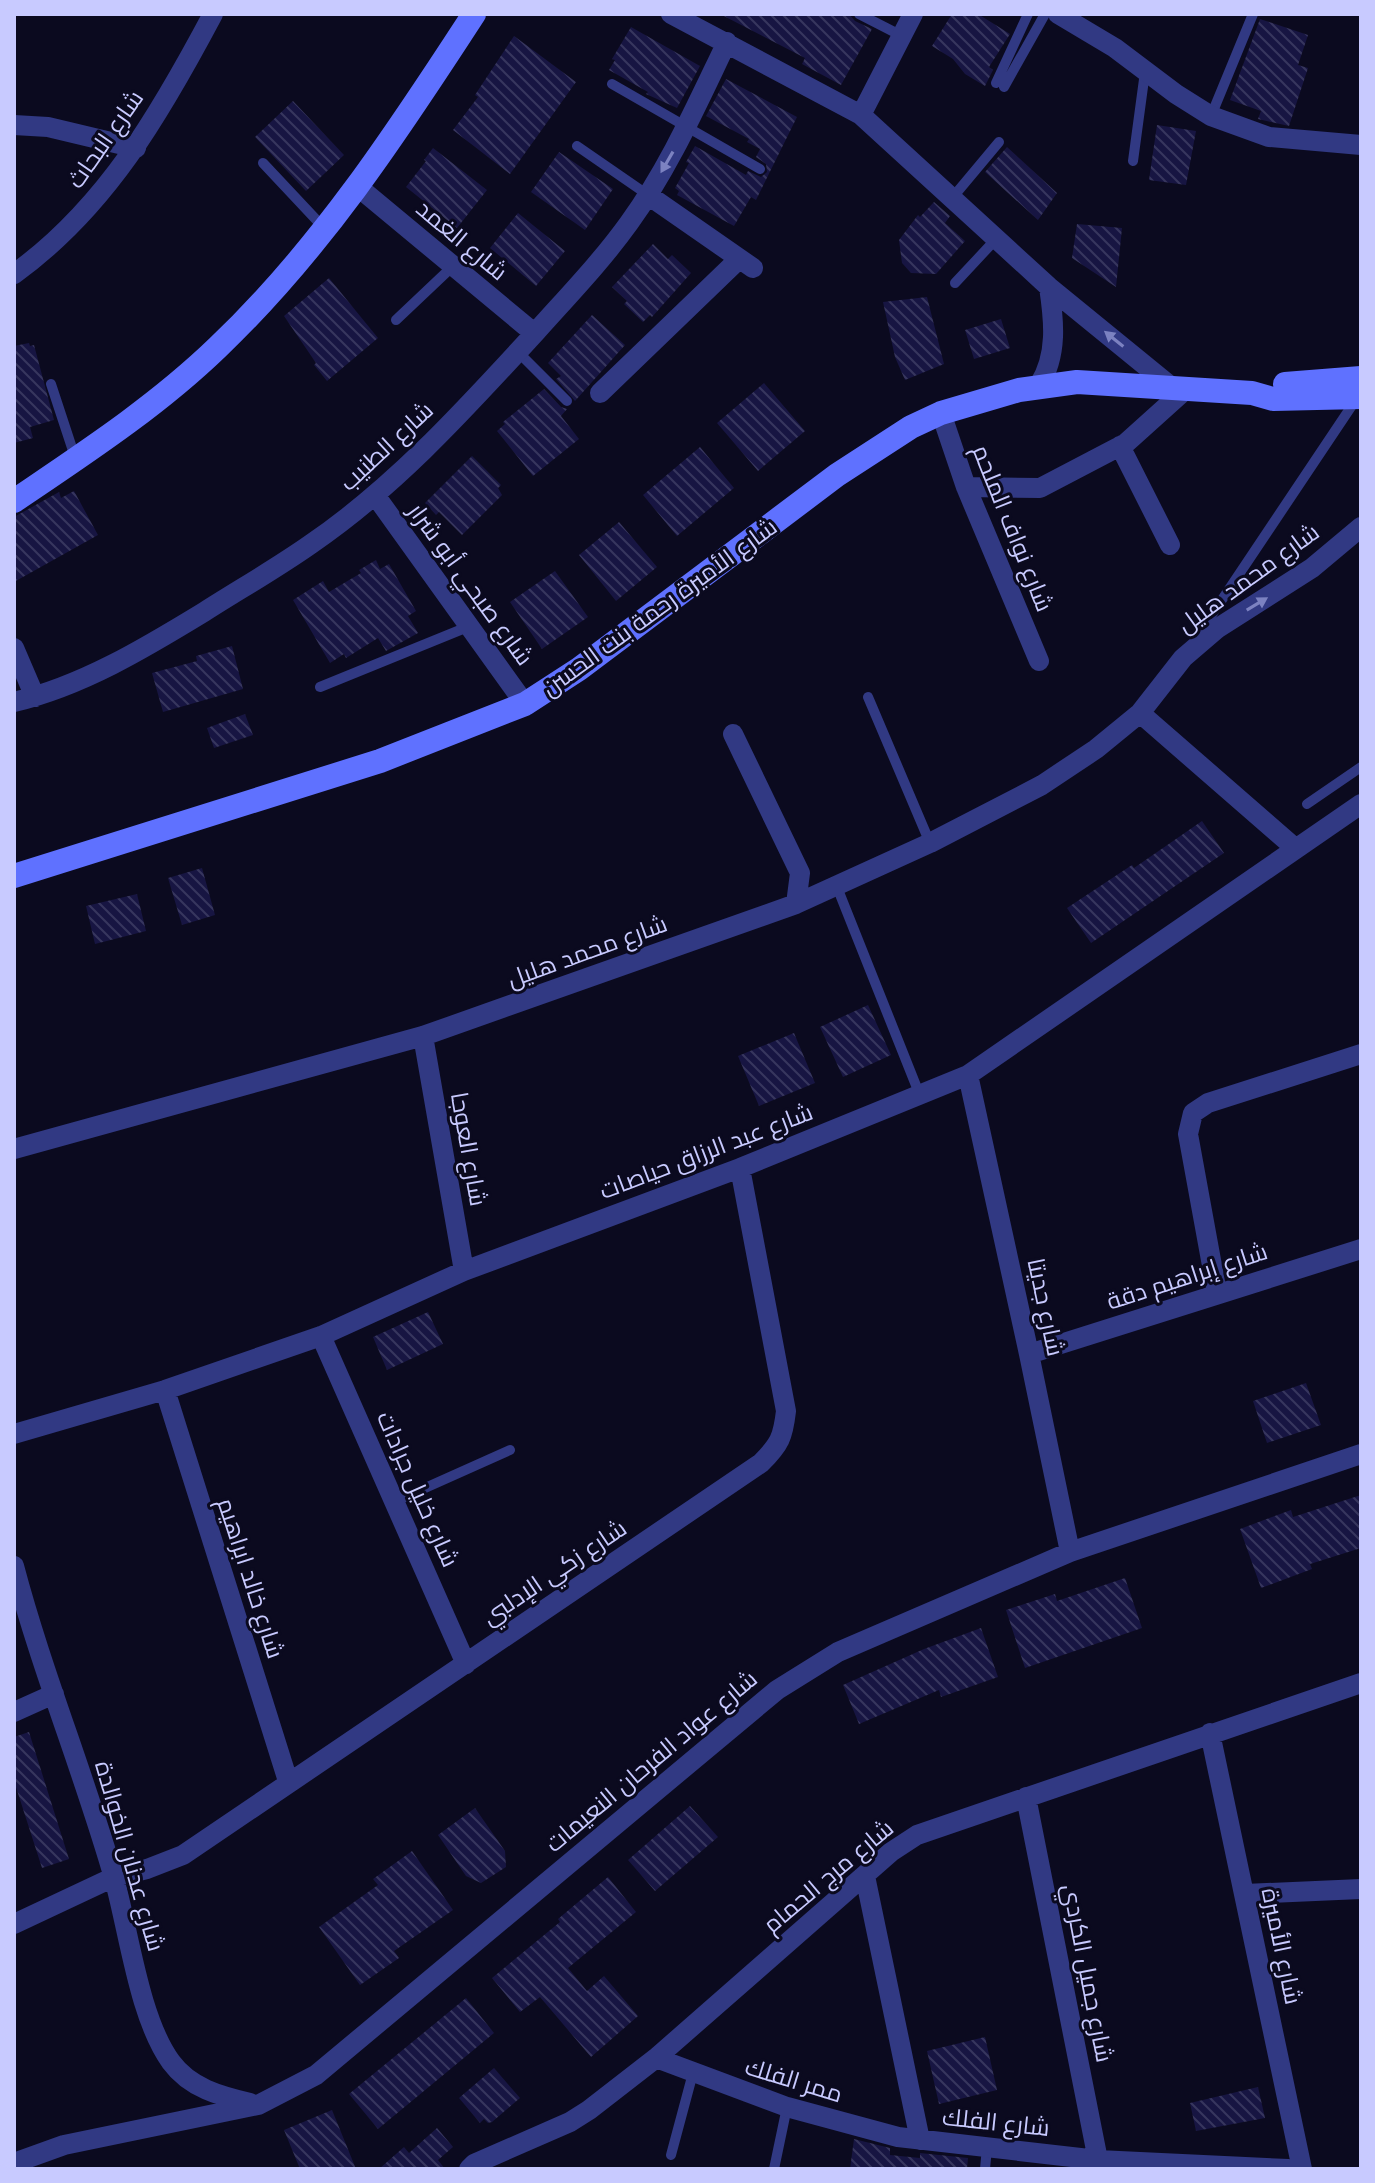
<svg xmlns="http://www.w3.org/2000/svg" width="1375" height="2183" font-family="Raleway,Cairo,sans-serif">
<defs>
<pattern id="building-back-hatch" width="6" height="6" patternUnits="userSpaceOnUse" patternTransform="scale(2)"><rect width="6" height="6" fill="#171542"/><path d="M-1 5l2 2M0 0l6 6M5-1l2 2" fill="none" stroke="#37365e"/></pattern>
</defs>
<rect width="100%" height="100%" fill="#0b0a1f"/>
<path fill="url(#building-back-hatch)" d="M720,14H849L855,21L872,29L841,85L802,64L805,58Z
M952,14H978L1010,34L989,67L993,70L985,86L965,74L953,59L932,46Z
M1260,19L1308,35L1298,65L1308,68L1289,126L1258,119L1261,111L1230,100Z
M631,27L700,66L677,108L646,94L648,92L609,70L615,60L612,59Z
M514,36L576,82L510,174L453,130L478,97L475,95Z
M726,79L797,117L756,200L751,197L734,226L677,195L679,191L675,188L689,163L686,162L695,146L746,175L748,171L761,177L767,172L766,164L756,157L760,149L747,142L749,139L706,116Z
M293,101L344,155L306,191L255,137Z
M1157,125L1196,131L1186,185L1149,180Z
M1007,147L1057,193L1038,220L985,172Z
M433,148L487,190L457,228L406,187L426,161L424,160Z
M559,152L613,189L585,230L531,192Z
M934,202L950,216L945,223L965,241L936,274L911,273L902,263L899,240L918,215L920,217Z
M518,213L565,251L536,286L490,248Z
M1077,224L1122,228L1116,287L1072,258Z
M653,244L668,259L672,255L691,273L652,317L650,315L643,322L624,304L627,301L612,287Z
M329,278L378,338L327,381L314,365L316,363L284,316Z
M927,297L944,364L905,380L895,357L883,302Z
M592,315L625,345L575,401L556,379L561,376L548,363Z
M1001,319L1010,348L974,359L965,330Z
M29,343L30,346L34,345L54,420L30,427L33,438L14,443V346Z
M764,383L805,431L758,471L717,423Z
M544,389L561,407L567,409L561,416L579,439L533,476L497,431L505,424L503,422Z
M700,447L734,488L677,536L643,495Z
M472,456L501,485L498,488L502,495L462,535L439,512L436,515L425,503Z
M74,491L98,535L14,582V517L59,492L61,498Z
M619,522L657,567L616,601L579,555Z
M376,560L380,569L389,564L416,611L408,616L418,633L386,651L378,638L346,658L344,654L330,663L293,600L323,581L329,592L361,573L359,570Z
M555,571L588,617L542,649L510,602Z
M232,646L243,689L163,712L152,673L197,661L196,656Z
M245,714L253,735L214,748L207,728Z
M1202,821L1224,853L1091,943L1067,908L1132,865L1134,868Z
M202,868L215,915L182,925L168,878Z
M137,894L146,931L95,944L86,906Z
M868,1005L891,1055L843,1077L820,1027Z
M794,1033L815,1083L759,1106L738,1056Z
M428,1312L443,1344L387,1370L373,1337Z
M1306,1383L1321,1425L1267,1443L1253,1401Z
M1361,1495V1548L1310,1564L1312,1569L1261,1588L1240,1529L1291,1510L1293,1517Z
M1125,1578L1142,1628L1025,1668L1006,1610L1055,1594L1057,1601Z
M981,1628L998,1677L941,1697L939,1690L859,1724L843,1685L924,1649Z
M29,1732L69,1859L42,1868L14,1781V1737Z
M690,1806L718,1837L655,1891L628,1860Z
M475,1808L505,1851L506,1867L481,1883L466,1876L438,1835Z
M412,1851L453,1910L394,1951L399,1958L360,1985L319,1927L378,1885L373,1879Z
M608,1877L636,1912L568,1968L587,1991L604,1976L638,2016L591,2057L540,1997L520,2012L492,1978L560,1922L558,1919Z
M466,1998L494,2033L378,2129L349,2094Z
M985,2037L997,2090L939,2104L927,2051Z
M494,2068L520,2098L492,2122L488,2123L484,2119L480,2123L459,2098Z
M1258,2087L1265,2118L1196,2131L1190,2103Z
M332,2110L356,2169H300L284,2130Z
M437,2128L453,2147L438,2160L445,2169H379L404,2147L409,2153Z
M854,2139L890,2148V2155L920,2158V2153L968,2158L967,2169H850Z"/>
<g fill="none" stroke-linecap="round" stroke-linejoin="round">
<path stroke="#313983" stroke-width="10" d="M859,14L902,36
M996,83L1028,14
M612,84L760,169
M1004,87L1045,14
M1211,116L1253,14
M577,146L648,195
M1133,161L1145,72
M263,163L324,228
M953,197L999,142
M955,283L997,238
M396,320L452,267
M518,352L567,401
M51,384L75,457
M1197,637L1355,401
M320,687L470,626
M868,697L930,843
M1307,804L1361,767
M837,887L919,1093
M396,1501L510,1450
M671,2155L693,2073
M774,2169L787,2107
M985,2169L987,2147"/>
<path stroke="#313983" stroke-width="20" d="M671,14L861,115L1049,287L1174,389
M1058,14L1115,48L1176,94L1211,116L1269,137L1361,145
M861,115L913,14
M14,125L48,127L136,148
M357,186L534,333
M648,195L753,268
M14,274C106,208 161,112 213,14
M1039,385C1058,355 1054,320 1049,287
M600,393L739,259
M941,413L966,487L1039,661
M1120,446L1170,545
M966,487L1040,488L1126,443L1186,389
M375,495L525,704
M14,648L35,697
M14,702C82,686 145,648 204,612C240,589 277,568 311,544C396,486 466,408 535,333C567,297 601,262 629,223C669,168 697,104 727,42
M1140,713L1295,848
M733,734L800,873L796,904
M423,1036L464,1271
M968,1075L1029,1354L1070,1552
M14,1149L423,1036L796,904L930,843L1042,785L1096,749L1140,713L1183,658L1218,628L1312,568L1361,527
M1217,1293L1188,1134L1193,1113L1208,1103L1361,1054
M321,1336L466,1664
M1029,1354L1361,1249
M165,1390L288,1781
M14,1434L165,1390L321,1336L464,1271L740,1168L968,1075L1361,804
M14,1566C42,1672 84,1773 114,1878C129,1932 139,2018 171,2062C190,2088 220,2096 250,2103
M14,1712L54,1694
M1210,1733L1302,2169
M1026,1797L1098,2160
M865,1876L920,2140
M1245,1894L1361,1889
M14,1924L114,1877L147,1869L183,1855L761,1463C780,1444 783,1437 786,1411L740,1168
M656,2058L787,2107L898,2137L1098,2160L1288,2169
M14,2163L64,2145L258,2105L316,2075L777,1690L838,1652L1070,1552L1361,1454
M469,2169L474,2164L570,2122L589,2110L656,2058L891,1852L917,1835L1361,1683"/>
<path stroke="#5f71ff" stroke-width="24" d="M1285,384L1361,378
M14,501C85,453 157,406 218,347C320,250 398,131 474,14
M14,876L380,761L525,704L579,669L837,475L911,427L941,413L1019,390L1077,382L1252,393L1273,399L1361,397"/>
</g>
<defs><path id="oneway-solid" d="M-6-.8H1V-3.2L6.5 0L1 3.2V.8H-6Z" transform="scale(2)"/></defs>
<g fill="#7c82c1">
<use href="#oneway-solid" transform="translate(667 162) rotate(120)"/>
<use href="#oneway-solid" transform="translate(1114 339) rotate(-141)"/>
<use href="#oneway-solid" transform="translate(1257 604) rotate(-31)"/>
</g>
<g text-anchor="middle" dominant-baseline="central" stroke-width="6" stroke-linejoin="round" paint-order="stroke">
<g font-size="24" fill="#c8caff" stroke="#0b0a1f">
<text transform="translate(105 139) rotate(-55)">شارع البحاث</text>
<text transform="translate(462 240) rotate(40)">شارع الغمد</text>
<text transform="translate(386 446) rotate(-43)">شارع الطنيب</text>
<text transform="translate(1013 528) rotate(68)">شارع نواف الملحم</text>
<text transform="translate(1248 578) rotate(-36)">شارع محمد هليل</text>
<text transform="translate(471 584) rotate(54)">شارع صبحي أبو شرار</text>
<text transform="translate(659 607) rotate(-36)">شارع الأميرة رحمة بنت الحسن</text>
<text transform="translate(587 951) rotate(-20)">شارع محمد هليل</text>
<text transform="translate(469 1149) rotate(80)">شارع العوجا</text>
<text transform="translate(706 1151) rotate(-21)">شارع عبد الرزاق حياصات</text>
<text transform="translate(1187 1276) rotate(-18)">شارع إبراهيم دقة</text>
<text transform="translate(1046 1307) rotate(78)">شارع جديتا</text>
<text transform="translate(418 1489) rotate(66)">شارع خليل جرادات</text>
<text transform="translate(554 1572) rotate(-34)">شارع زكي الإدلبي</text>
<text transform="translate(251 1578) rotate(72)">شارع خالد ابراهيم</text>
<text transform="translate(651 1761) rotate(-40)">شارع عواد الفرحان النعيمات</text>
<text transform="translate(130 1856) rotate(74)">شارع عدنان الخوالدة</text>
<text transform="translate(828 1876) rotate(-40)">شارع مرج الحمام</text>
<text transform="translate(1282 1946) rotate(78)">شارع الأميرة</text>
<text transform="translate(1088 1973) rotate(79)">شارع جميل الكردي</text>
<text transform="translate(794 2080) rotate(17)">ممر الفلك</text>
<text transform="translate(996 2122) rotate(6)">شارع الفلك</text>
</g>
</g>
<rect width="1375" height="2183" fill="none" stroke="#c8caff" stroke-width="32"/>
</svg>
